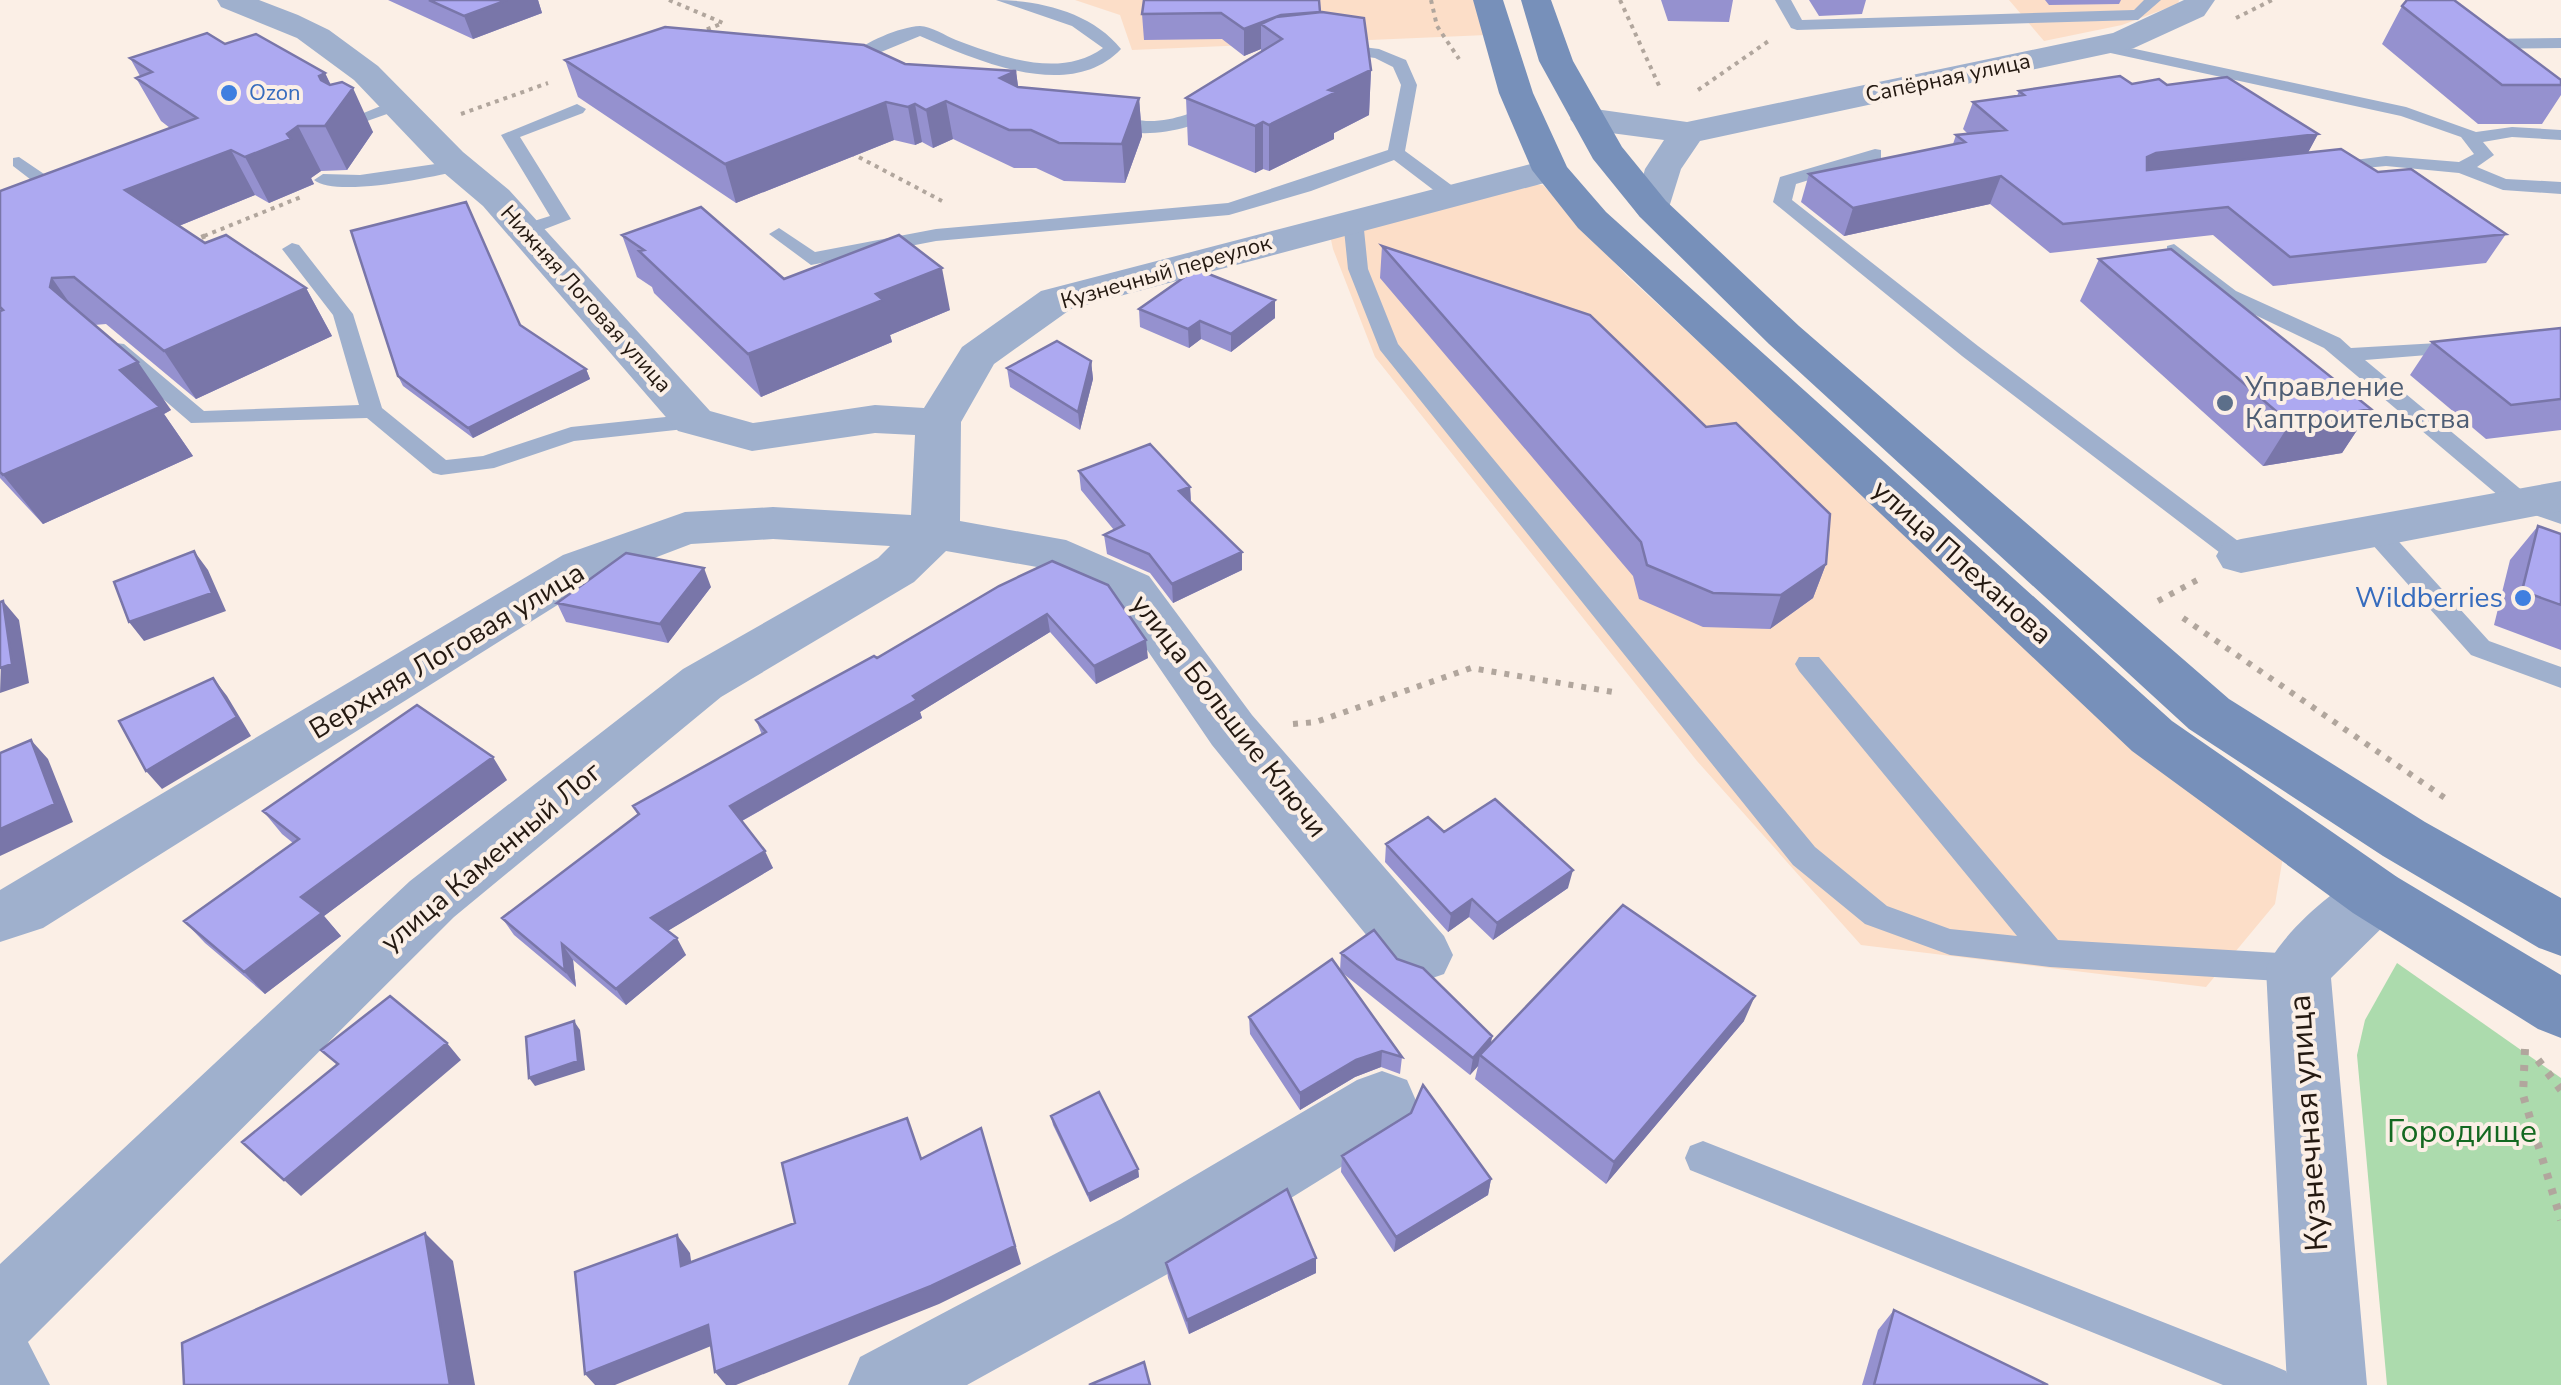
<svg xmlns="http://www.w3.org/2000/svg" width="2561" height="1385" font-family="'Nunito Sans',sans-serif">
<rect width="100%" height="100%" fill="#fbefe6"/>
<path fill="#fcdec8" d="M1075,0H1476L1487,35L1132,50L1120,15Z
M2009,0H2179L2178,4L2122,25L2044,41Z
M1503,184L1543,185L1626,275L2126,737L2284,851L2275,904L2206,987L1861,945L1697,761L1375,357L1333,249L1330,235Z"/>
<path fill="#acdbad" d="M2397,963L2561,1078V1385H2387L2357,1055L2365,1020Z"/>
<g fill="none" stroke-linecap="round" stroke-linejoin="round">
<path stroke="#b1a69d" stroke-width="4" stroke-dasharray="4 5" stroke-linecap="butt" d="M669,0L723,23L700,32
M1431,0L1437,26L1459,59
M1620,0L1661,90
M2236,18L2272,0
M1698,90L1770,40
M461,114L548,83
M851,153L942,201
M204,236L301,197"/>
<path stroke="#b1a69d" stroke-width="5" stroke-dasharray="4 6" stroke-linecap="butt" d="M192,241L210,234"/>
<path stroke="#b1a69d" stroke-width="6" stroke-dasharray="5 8" stroke-linecap="butt" d="M2158,601L2201,578
M2183,618L2445,798
M1293,724L1316,722L1471,668L1619,693"/>
<path stroke="#b1a69d" stroke-width="8" stroke-dasharray="6 10" stroke-linecap="butt" d="M2525,1049L2523,1095L2561,1220
M2538,1060L2561,1090"/>
<path fill="#9fb0cd" fill-rule="evenodd" d="M996,0C1040,0 1093,13 1121,49C1070,103 976,60 920,36L864,59L850,56C865,42 899,27 920,26C931,26 946,36 956,40C1002,57 1060,79 1103,48L1072,26Z
M1775,0H1791L1802,20L2134,10L2144,0H2161L2138,20L1797,30L1791,28Z
M2561,38V48L2474,49L2466,44L2474,39Z
M2098,41L2406,107L2476,132L2512,127L2561,130V140L2512,137L2483,142L2494,155L2477,167L2506,179L2561,182V194L2503,190L2459,173L2386,166L2323,172V164L2386,156L2459,162L2474,154L2461,137L2401,116L2092,49V43Z
M1331,43L1379,49L1406,60L1417,85L1405,151L1458,190V198H1444L1394,160L1311,191L1229,215L936,241L811,265L769,234L779,228L815,252L936,229L1228,203L1388,150L1401,85L1393,67L1375,58L1325,51L1323,48Z
M398,99L407,104L404,108L353,126L344,121Z
M1219,103L1225,104V112C1191,130 1132,145 1098,120C1111,111 1131,120 1146,121C1175,122 1193,111 1219,103Z
M577,104L586,109L583,113L520,137L571,219L532,234H518V226L550,216L501,135Z
M1875,149L1881,150V158L1796,184L1792,200L1978,346L2250,550L2254,556L2250,562H2232L1962,356L1773,202L1780,177Z
M19,157L75,195V203H61L13,166V158Z
M456,161L462,162V170C433,177 336,198 314,180L323,174L360,175Z
M1353,214L1363,220L1368,269L1398,344L1815,847L1887,906L1950,929L2017,936L1799,671L1795,664L1799,657H1819L2058,940L2298,954L2309,958L2314,968L2309,978L2298,982L2050,967L1950,955L1865,924L1793,865L1380,350L1348,269L1343,220Z
M292,243L299,245L353,314L382,408L446,460L483,456L571,427L694,414L705,421L694,428L574,441L494,468L441,475L433,473L367,418L191,423L105,349L116,343L124,344L204,411L359,405L333,315L282,249Z
M2174,244L2236,291L2340,338L2351,348L2473,341L2476,346L2465,352L2365,360L2530,497L2561,507V524L2512,507L2324,348L2222,299L2167,254V246Z
M2372,520L2381,522L2489,641L2561,667V688L2471,655L2363,534L2360,528Z
M1703,1141L2272,1365L2286,1371L2292,1385H2223L1690,1170L1685,1158L1690,1146Z"/>
<path fill="#9fb0cd" fill-rule="evenodd" d="M217,0H259L298,15L329,30L378,66L463,152L509,190L710,411L753,423L875,405L924,408L962,347L1041,291L1550,159L1563,162L1568,170L1563,178L1071,309L994,364L961,422L960,521L1066,540L1149,576L1252,715L1444,936L1453,955L1444,974L1421,982L1398,974L1212,745L1113,600L1037,567L946,551L914,582L721,697L454,917L28,1342L50,1385H0V1264L410,881L683,669L878,558L890,546L773,539L691,544L599,579L43,928L0,942V890L563,555L685,512L773,507L911,515L915,435L875,433L752,451L678,431L483,206L437,167L354,80L297,38L221,7Z
M2184,0H2215L2204,16L2134,48L1700,141L1681,169L1666,217L1653,220L1640,217L1634,209L1645,169L1664,140L1588,130L1576,126L1570,119L1576,112L1588,108L1687,122L2113,33Z
M2561,481V511L2241,573L2223,568L2216,556L2223,544L2241,539Z
M2375,869L2397,877L2406,895L2397,913L2331,978L2367,1385H2287L2266,968C2282,933 2339,882 2375,869Z
M1382,1071L1407,1080L1417,1103L1407,1126L1173,1271L967,1385H848L860,1357L1121,1219L1357,1080Z"/>
<path fill="#7790ba" fill-rule="evenodd" d="M1473,0H1503L1533,93L1567,167L1606,212L2172,721L2397,877L2561,975V1038L2538,1029L2353,913L2132,751L1578,228L1532,170L1499,93Z
M1521,0H1551L1573,61L1622,147L1666,201L1799,326L2229,699L2425,822L2561,898V956L2539,948L2383,856L2189,729L1769,344L1640,217L1593,159L1539,61Z"/>
</g>
<path fill="#9591cf" d="M388,0H538L542,13L473,39Z
M1661,0H1733L1729,22L1668,21Z
M1809,0H1866L1862,14L1819,16Z
M2045,0H2121L2119,4L2049,5Z
M2402,6L2561,80V95L2542,124H2478L2382,44Z
M1320,12L1371,70L1369,115L1334,133V139L1269,171L1263,169L1255,173L1188,145L1186,98L1261,52V49L1244,56L1222,39L1144,40L1142,14Z
M225,44L325,73L331,85L373,132L347,170L321,171L311,178L314,184L269,203L255,195L179,226L205,243L306,288L332,336L196,399L106,324L94,325L171,410L164,414L193,456L43,524L0,478V191L170,128L161,121L136,78L140,76L130,58Z
M565,60L905,64L1016,71L1018,87L1139,98L1142,136L1125,183L1064,181L1036,168H1014L953,139L933,148L922,142L915,145L894,140L736,203L578,97Z
M2132,84L2167,85L2318,134L2308,152L2378,172L2506,234L2486,263L2273,286L2213,235L2050,253L1990,204L1844,236L1801,202L1809,174L1953,144L1956,135L1968,134L1963,129L1973,102L2017,96L2019,91Z
M622,235L784,279L950,310L890,335L892,342L761,397L654,293L652,287L637,277Z
M1382,246L1826,564L1813,598L1770,629L1703,627L1639,599L1633,576L1380,278Z
M2099,259L2371,409L2342,453L2263,466L2080,301Z
M1139,309L1275,318L1231,352L1201,339L1189,348L1140,327Z
M520,325L586,369L590,379L473,438L403,386L398,376Z
M2561,328V430L2486,439L2410,375L2432,342Z
M1091,361L1093,379L1080,430L1010,387L1007,368Z
M1079,471L1190,487L1191,502L1242,552V570L1173,603L1150,573L1107,554L1104,535L1114,530L1081,490Z
M2538,526L2561,534V650L2494,625L2510,560Z
M999,586L1148,658L1096,684L1050,632L920,712L922,718L742,821L773,868L667,931L686,955L626,1005L573,960L576,987L514,935L502,918L638,815L633,806L762,735L756,720L877,658Z
M711,587L668,643L566,622L557,603Z
M507,780L324,916L341,936L265,994L205,943L184,921L293,843L282,834L263,811Z
M1444,832L1568,888L1493,940L1469,917L1448,932L1385,862L1386,844Z
M1341,953L1397,959L1492,1036L1491,1043L1744,1021L1606,1184L1475,1079L1478,1066L1470,1075L1340,971Z
M1332,959L1402,1057L1400,1074L1381,1067L1355,1077L1300,1110L1250,1034L1249,1017Z
M1051,1116L1138,1169L1139,1177L1090,1202L1053,1125Z
M1342,1156L1491,1179L1488,1195L1394,1252L1341,1172Z
M1316,1258V1273L1189,1334L1168,1278L1166,1263Z
M1894,1310L2048,1385H1862L1878,1330Z"/>
<path fill="#7976a9" d="M507,0H538L542,13L473,39L464,16Z
M1281,15L1282,39L1261,24V49L1244,56V29Z
M1371,70L1369,115L1334,133V139L1269,171V125L1329,90Z
M1016,71L1021,108L1000,78Z
M325,73L340,105L353,88L373,132L347,170L325,126L319,76Z
M1139,98L1142,136L1125,183L1122,144Z
M946,101L953,139L933,148L926,110Z
M886,102L894,140L736,203L725,164Z
M915,104L922,142L915,145L908,107Z
M1263,122V169L1255,173V126Z
M298,126L321,171L311,178L314,184L269,203L245,157L287,134Z
M2318,134L2303,162L2144,181L2147,157L2156,153Z
M231,150L255,195L154,236L125,190Z
M2001,176L1990,204L1844,236L1853,208Z
M942,268L950,310L890,335L892,342L761,397L748,354L876,294Z
M52,278L85,325L50,287Z
M306,288L332,336L196,399L164,351Z
M1275,300V318L1231,352V334Z
M1200,321L1201,339L1189,348L1188,329Z
M1091,361L1093,379L1080,430L1078,412Z
M138,362L171,410L164,414L193,456L43,524L3,475L120,370Z
M586,369L590,379L473,438L468,428Z
M2371,409L2342,453L2263,466L2290,423Z
M1190,487L1191,505L1179,491Z
M194,551L208,570L226,611L144,641L129,622Z
M1242,552V570L1173,603L1172,584Z
M1826,564L1813,598L1770,629L1781,595Z
M704,568L711,587L668,643L660,624Z
M3,601L19,620L29,683L0,693Z
M1047,614L1050,632L920,712L922,718L738,823L730,806Z
M1146,640L1148,658L1096,684L1094,666Z
M213,678L227,696L251,736L162,789L146,771Z
M31,740L48,759L73,822L0,856V829Z
M493,757L507,780L324,916L341,936L265,994L244,972L301,897Z
M765,851L773,868L661,935L651,918Z
M1573,870L1568,888L1493,940L1497,923Z
M1472,899L1469,917L1448,932L1451,914Z
M677,938L686,955L626,1005L616,989Z
M562,944L573,960L576,987L565,971Z
M1755,996L1744,1021L1606,1184L1614,1162Z
M574,1021L580,1030L585,1070L535,1086L529,1078Z
M1492,1036L1489,1054L1480,1055L1478,1066L1470,1075L1473,1058Z
M447,1043L461,1060L301,1196L284,1180Z
M1382,1051L1381,1067L1355,1077L1300,1110V1093L1356,1060Z
M981,1128L1021,1264L939,1304L736,1385H726L715,1372Z
M1138,1169L1139,1177L1090,1202L1088,1194Z
M1491,1179L1488,1195L1394,1252L1396,1237Z
M425,1233L453,1261L475,1385H450Z
M677,1235L690,1253L694,1283L681,1266Z
M1316,1258V1273L1189,1334L1187,1320Z
M708,1325L721,1342L615,1385H595L585,1374Z"/>
<path fill="#ada9f1" stroke="#7976a9" stroke-width="2.5" d="M429,0H507L464,16Z
M1144,0H1319L1320,12L1281,15L1244,29L1221,13L1142,14Z
M2407,0H2454L2561,80V85H2502L2402,6Z
M1322,12L1364,18L1371,70L1329,90L1336,92L1269,125L1263,122L1255,126L1186,98L1282,39L1261,24L1276,17Z
M665,27L864,45L905,64L1016,71L1000,78L1018,87L1139,98L1122,144L1059,143L1031,130H1009L946,101L926,110L915,104L908,107L886,102L725,164L565,60Z
M207,33L225,44L256,34L325,73L319,76L321,80L330,85L342,82L353,88L325,126H298L287,134L291,139L245,157L231,150L125,190L205,243L226,235L306,288L164,351L74,277L52,278L50,287L138,362L120,370L160,407L3,475L0,472V311L3,310L0,307V191L197,118L136,78L152,72L130,58Z
M2120,76L2132,84L2159,79L2167,85L2227,77L2318,134L2156,153L2147,157V170L2341,149L2378,172L2411,169L2506,234L2290,257L2228,207L2063,224L2001,176L1853,208L1809,174L1965,142L1956,135L2006,130L1973,102L2024,95L2019,91Z
M466,202L520,325L586,369L468,428L398,376L351,231Z
M701,207L784,279L899,235L942,268L876,294L883,300L748,354L639,251L644,250L622,235Z
M1382,246L1590,315L1706,427L1736,423L1830,514L1826,564L1781,595L1713,593L1647,565L1641,542Z
M2171,249L2371,409L2290,423L2099,259Z
M1196,269L1275,300L1231,334L1200,321L1188,329L1139,309Z
M2561,328V399L2511,405L2432,342Z
M1057,341L1091,361L1078,412L1007,368Z
M1150,444L1190,487L1179,491L1242,552L1172,584L1149,554L1104,535L1124,525L1079,471Z
M2538,526L2561,534V605L2522,591Z
M194,551L212,593L129,622L114,582Z
M626,553L704,568L660,624L557,603Z
M1052,561L1108,585L1146,640L1094,666L1047,614L913,696L917,700L730,806L765,851L651,918L677,938L616,989L562,944L565,971L502,918L639,814L633,806L766,732L756,720L874,656L877,658L999,586Z
M3,601L12,664L0,668V602Z
M213,678L237,717L146,771L119,721Z
M417,705L493,757L301,897L322,913L244,972L184,921L299,839L263,811Z
M31,740L55,804L0,829V753Z
M1495,799L1573,870L1497,923L1472,899L1451,914L1386,844L1428,817L1444,832Z
M1623,905L1755,996L1614,1162L1480,1055Z
M1374,930L1397,959L1423,968L1492,1036L1473,1058L1341,953Z
M1332,959L1402,1057L1382,1051L1356,1060L1300,1093L1249,1017Z
M390,996L447,1043L284,1180L242,1142L338,1064L321,1050Z
M574,1021L578,1061L529,1078L526,1037Z
M1423,1085L1491,1179L1396,1237L1342,1156L1411,1113Z
M1099,1092L1138,1169L1088,1194L1051,1116Z
M907,1118L921,1159L981,1128L1015,1246L931,1286L715,1372L708,1325L585,1374L575,1272L677,1235L681,1266L795,1223L782,1163Z
M1287,1189L1316,1258L1187,1320L1166,1263Z
M425,1233L450,1385H184L182,1343Z
M1894,1310L2048,1385H1874Z
M1144,1362L1150,1385H1089Z"/>
<g fill="#3f7fe0" stroke="#fbefe6" stroke-width="4">
<circle cx="229" cy="93" r="10"/>
<circle cx="2523" cy="598" r="10"/>
</g>
<circle fill="#5c6f8a" stroke="#fbefe6" stroke-width="4" cx="2225" cy="403" r="10"/>
<g text-anchor="middle" dominant-baseline="central" stroke-width="8" stroke-linejoin="round" paint-order="stroke">
<g font-size="22" fill="#241911" stroke="#fbefe6">
<text transform="translate(1948 78) rotate(-12)">Сапёрная улица</text>
<text transform="translate(1166 272) rotate(-16)">Кузнечный переулок</text>
<text transform="translate(586 299) rotate(48)">Нижняя Логовая улица</text>
</g>
<g font-size="22" fill="#366cbe" stroke="#fbefe6" text-anchor="start">
<text x="249" y="93">Ozon</text>
</g>
<g font-size="28" fill="#4e5e75" stroke="#fbefe6" text-anchor="start">
<text x="2245" y="387">Управление<tspan x="2245" dy="32">Каптроительства</tspan></text>
</g>
<g font-size="28" fill="#241911" stroke="#fbefe6">
<text transform="translate(1962 562) rotate(42)">улица Плеханова</text>
<text transform="translate(447 651) rotate(-31)">Верхняя Логовая улица</text>
<text transform="translate(1229 716) rotate(52)">улица Большие Ключи</text>
<text transform="translate(491 857) rotate(-40)">улица Каменный Лог</text>
</g>
<g font-size="28" fill="#366cbe" stroke="#fbefe6" text-anchor="end">
<text x="2503" y="598">Wildberries</text>
</g>
<g font-size="32" fill="#241911" stroke="#fbefe6">
<text transform="translate(2308 1123) rotate(-94)">Кузнечная улица</text>
</g>
<g font-size="32" fill="#146921" stroke="#fbefe6">
<text x="2462" y="1131">Городище</text>
</g>
</g>
</svg>
